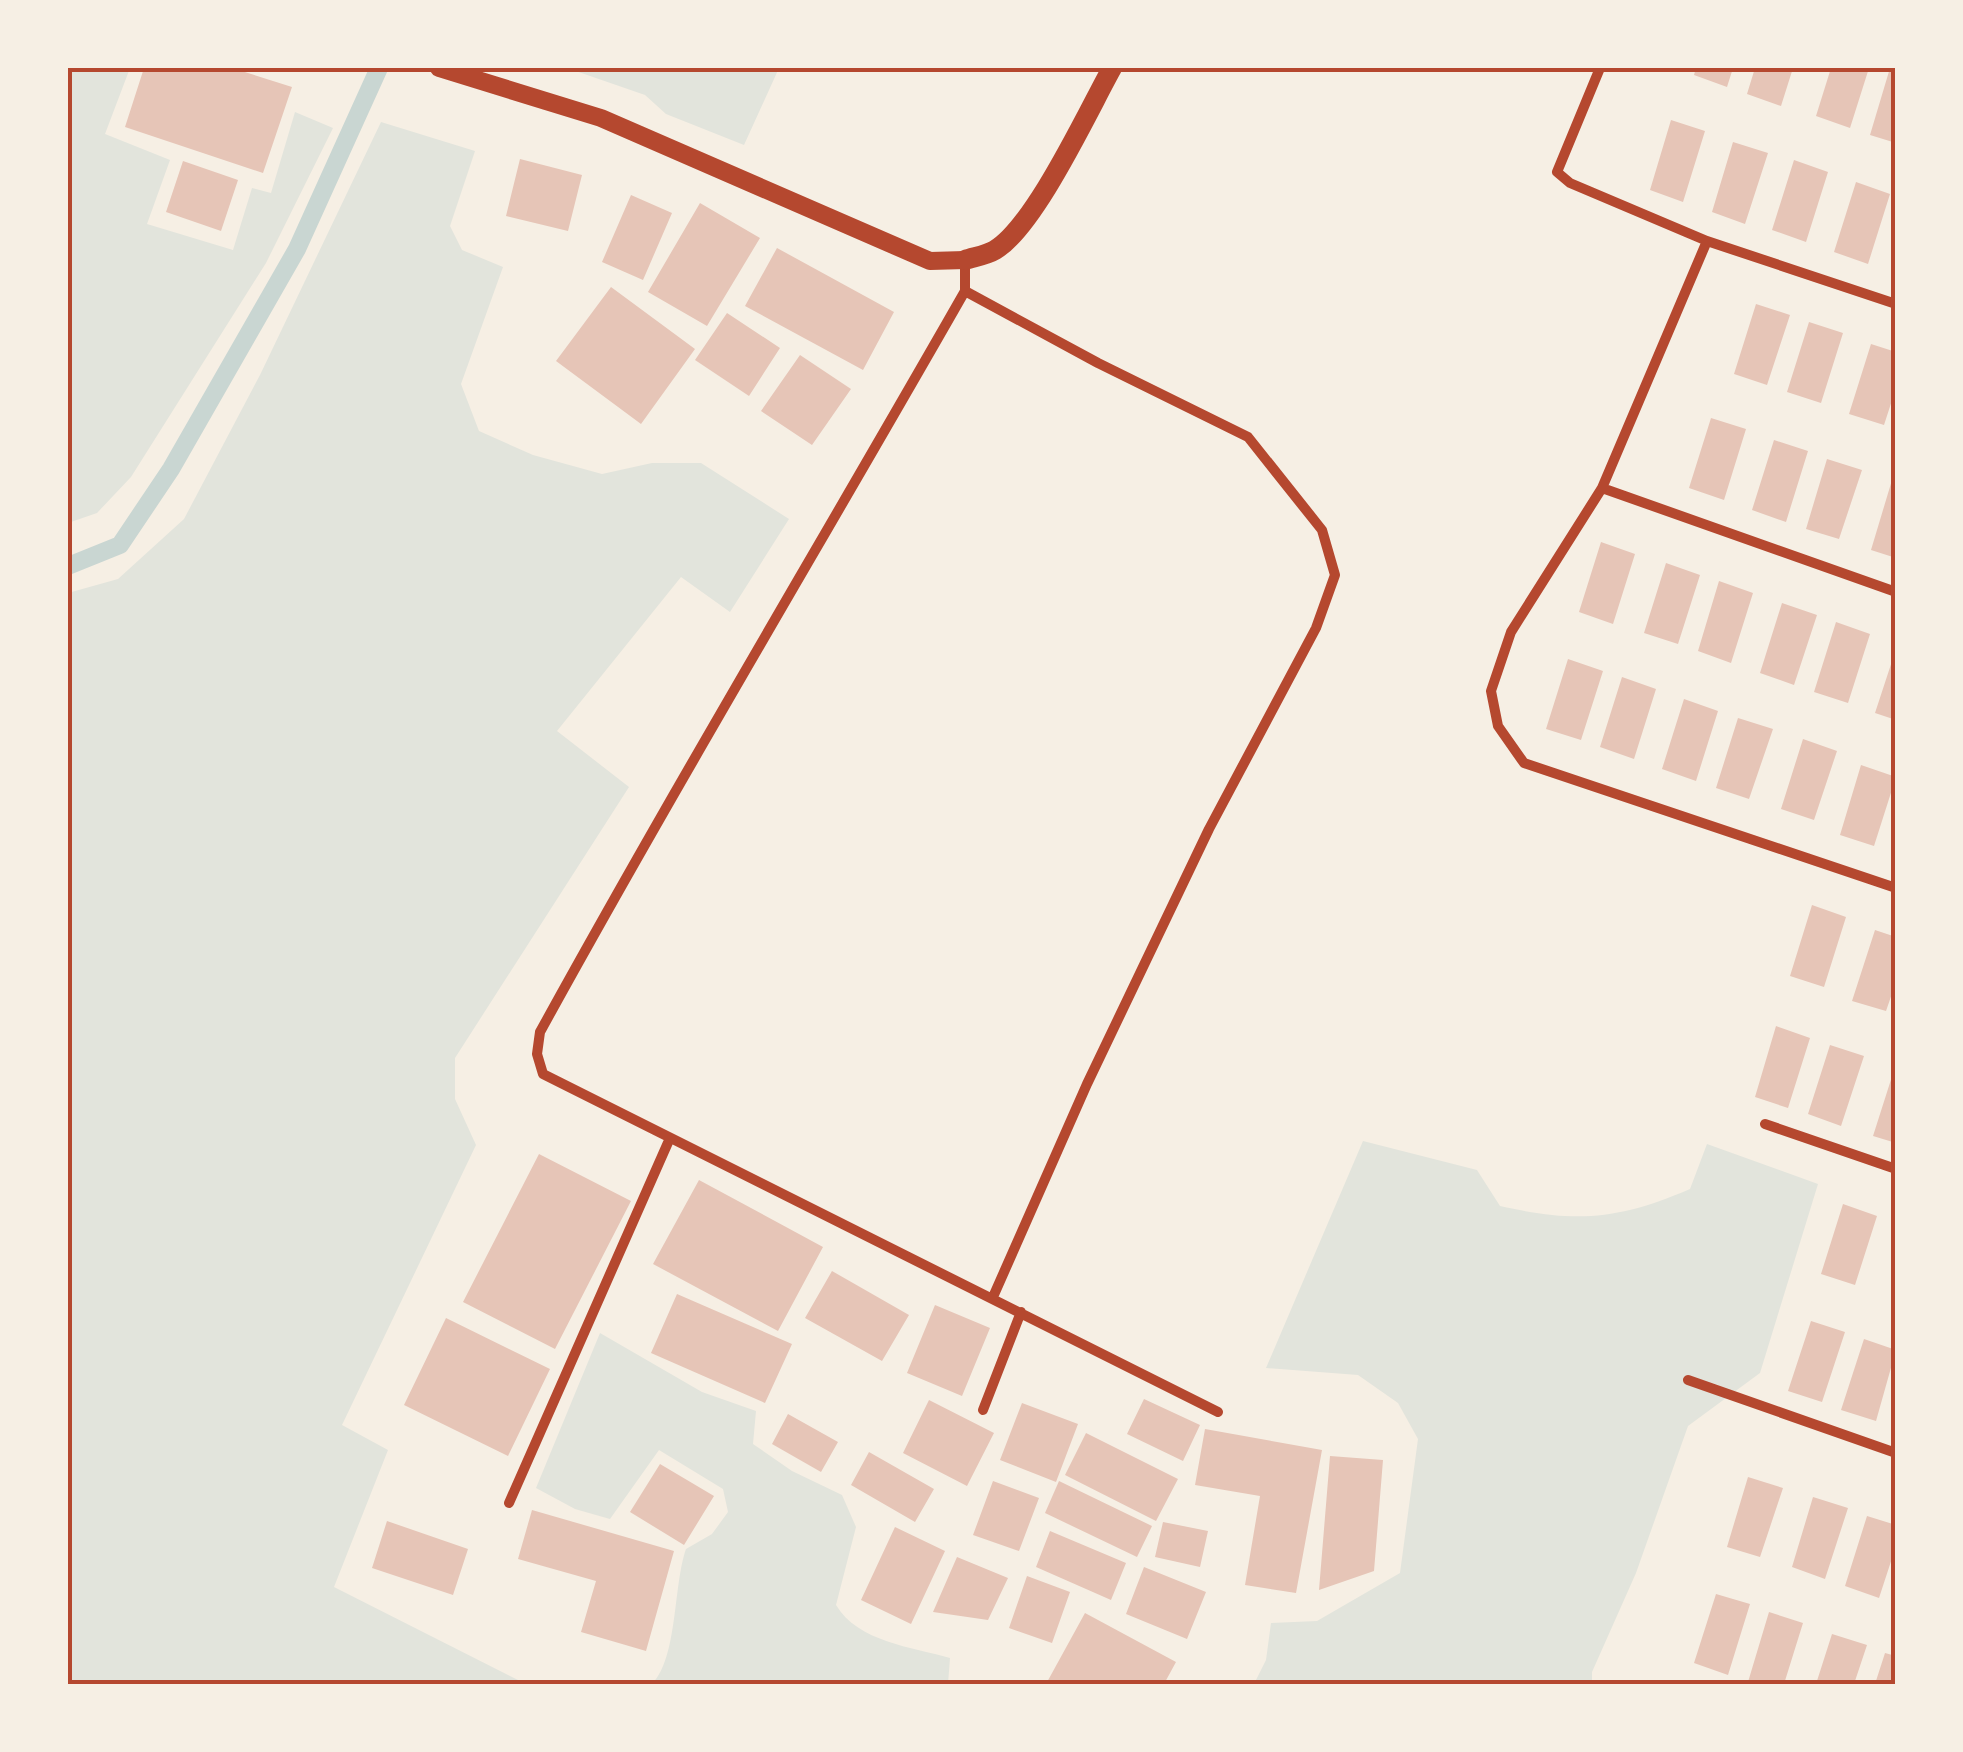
<svg xmlns="http://www.w3.org/2000/svg" width="1963" height="1752" font-family="'Fira Sans Condensed',sans-serif">
<rect width="100%" height="100%" fill="#f6efe4"/>
<path fill="#e2e4dc" d="M68,68H130L105,134L170,160L147,224L233,250L252,188L271,193L295,112L333,128L266,263L131,477L97,513L68,523Z
M567,68H779L744,145L666,114L645,95Z
M381,122L475,151L450,226L462,250L503,267L461,384L479,431L533,455L602,474L652,463H701L789,519L730,612L681,577L557,731L629,787L455,1058V1099L476,1145L342,1425L388,1450L334,1587L526,1684H68V593L118,579L184,519L260,375Z
M1363,1141L1477,1170L1500,1206C1576,1223 1618,1220 1690,1189L1707,1144L1818,1184L1760,1373L1688,1426L1636,1573L1592,1672V1684H1254L1266,1660L1271,1623L1317,1621L1400,1573L1418,1439L1398,1403L1358,1375L1266,1368Z
M600,1333L702,1392L756,1411L753,1444L792,1471L842,1495L856,1527L836,1605C858,1642 912,1647 950,1658L948,1684H652C678,1657 673,1586 686,1549L712,1534L728,1512L723,1489L659,1450L610,1519L575,1509L536,1488Z"/>
<g fill="none" stroke-linecap="round" stroke-linejoin="round">
<path stroke="#c9d6d2" stroke-width="18" d="M68,566L120,545L171,469L297,249L379,68"/>
</g>
<path fill="#e6c5b7" d="M144,68H232L292,87L263,173L125,127Z
M1696,68H1733L1727,87L1694,75Z
M1755,68H1793L1781,106L1747,94Z
M1831,68H1869L1850,128L1816,116Z
M1890,68H1896V143L1870,135Z
M1671,120L1705,131L1683,202L1650,190Z
M1733,142L1768,153L1745,224L1712,212Z
M520,159L582,175L568,231L506,216Z
M1794,160L1828,172L1806,242L1772,230Z
M183,161L238,180L221,231L166,212Z
M1856,182L1890,194L1868,264L1834,252Z
M631,195L672,213L643,280L602,262Z
M700,203L760,238L707,326L648,292Z
M777,248L894,312L863,370L745,306Z
M611,287L695,349L641,424L556,361Z
M1756,304L1790,315L1767,385L1734,374Z
M727,313L780,348L749,396L695,360Z
M1809,322L1843,333L1821,403L1787,392Z
M1871,344L1896,352V388L1884,425L1849,414Z
M800,355L851,389L812,445L761,411Z
M1711,418L1746,429L1724,500L1689,488Z
M1774,440L1808,451L1786,522L1752,510Z
M1827,459L1862,470L1839,539L1806,529Z
M1892,480L1896,481V558L1871,550Z
M1601,542L1635,554L1613,624L1579,612Z
M1666,563L1700,575L1678,644L1644,633Z
M1719,581L1753,593L1731,663L1698,651Z
M1782,603L1817,615L1794,685L1760,673Z
M1836,622L1870,634L1848,703L1814,692Z
M1895,652H1896V720L1875,713Z
M1568,659L1603,671L1581,740L1546,729Z
M1622,677L1656,689L1634,759L1600,747Z
M1684,699L1718,711L1696,781L1662,769Z
M1738,718L1773,729L1749,799L1716,788Z
M1803,739L1837,751L1814,820L1781,809Z
M1861,765L1896,777L1874,846L1840,835Z
M1812,905L1846,917L1824,987L1790,976Z
M1875,930L1896,937V982L1886,1011L1852,1001Z
M1776,1026L1810,1038L1788,1108L1755,1097Z
M1830,1045L1864,1056L1841,1126L1808,1114Z
M1895,1067H1896V1143L1873,1136Z
M539,1154L631,1201L555,1349L463,1302Z
M699,1180L823,1247L778,1331L653,1264Z
M1843,1204L1877,1216L1855,1285L1821,1274Z
M832,1271L909,1315L882,1361L805,1318Z
M677,1294L792,1344L765,1403L651,1353Z
M935,1305L990,1328L962,1396L907,1373Z
M446,1318L550,1369L508,1456L404,1405Z
M1811,1321L1845,1332L1822,1402L1788,1391Z
M1864,1339L1896,1350L1876,1421L1841,1410Z
M1144,1399L1200,1425L1183,1461L1127,1434Z
M929,1400L994,1433L967,1486L903,1453Z
M1022,1403L1078,1424L1056,1482L1000,1460Z
M788,1414L838,1442L821,1472L772,1444Z
M1205,1429L1322,1450L1296,1593L1245,1585L1260,1496L1195,1485Z
M1086,1433L1178,1479L1156,1521L1065,1475Z
M869,1452L934,1489L915,1522L851,1485Z
M1330,1456L1383,1460L1374,1571L1319,1590Z
M660,1464L714,1496L684,1545L630,1512Z
M1748,1477L1783,1488L1760,1557L1727,1547Z
M993,1481L1039,1498L1019,1551L973,1535Z
M1059,1481L1152,1526L1137,1557L1045,1513Z
M1813,1497L1848,1508L1825,1579L1792,1567Z
M532,1510L674,1551L646,1651L581,1632L596,1581L518,1559Z
M1867,1516L1896,1525V1546L1879,1598L1845,1586Z
M387,1521L468,1549L453,1595L372,1568Z
M1163,1522L1208,1531L1200,1567L1155,1557Z
M895,1527L945,1551L911,1624L861,1600Z
M1050,1531L1126,1563L1111,1600L1036,1567Z
M957,1557L1008,1578L988,1620L933,1612Z
M1144,1567L1206,1592L1187,1639L1126,1614Z
M1027,1576L1070,1592L1052,1643L1009,1628Z
M1716,1594L1750,1604L1728,1675L1694,1663Z
M1769,1612L1803,1623L1784,1684L1748,1682Z
M1085,1613L1176,1662L1164,1684H1046Z
M1832,1634L1867,1645L1854,1684H1816Z
M1885,1653L1896,1656V1684H1875Z"/>
<g fill="none" stroke-linecap="round" stroke-linejoin="round">
<path stroke="#b5482f" stroke-width="10" d="M1600,68L1557,172L1570,183L1707,241L1896,304
M1707,241L1602,488L1511,632L1491,691L1498,726L1524,763L1896,888
M965,261V291C824,538 677,783 540,1032L537,1054L543,1074L1218,1412
M965,291L1098,363L1248,437L1322,530L1335,575L1316,628L1209,829L1087,1084L993,1297
M1602,488L1896,592
M1765,1124L1896,1169
M1688,1380L1896,1453
M983,1410L1021,1312
M509,1503L670,1138"/>
<path stroke="#b5482f" stroke-width="18" d="M439,68L601,118L930,261L965,260"/>
<path stroke="#b5482f" stroke-width="20" d="M965,260C974,257 987,255 995,250C1035,226 1088,111 1112,68"/>
</g>
<rect width="1963" height="1752" fill="none" stroke="#f6efe4" stroke-width="140"/>
<rect x="70" y="70" width="1823" height="1612" fill="none" stroke="#b5482f" stroke-width="4"/>
</svg>
